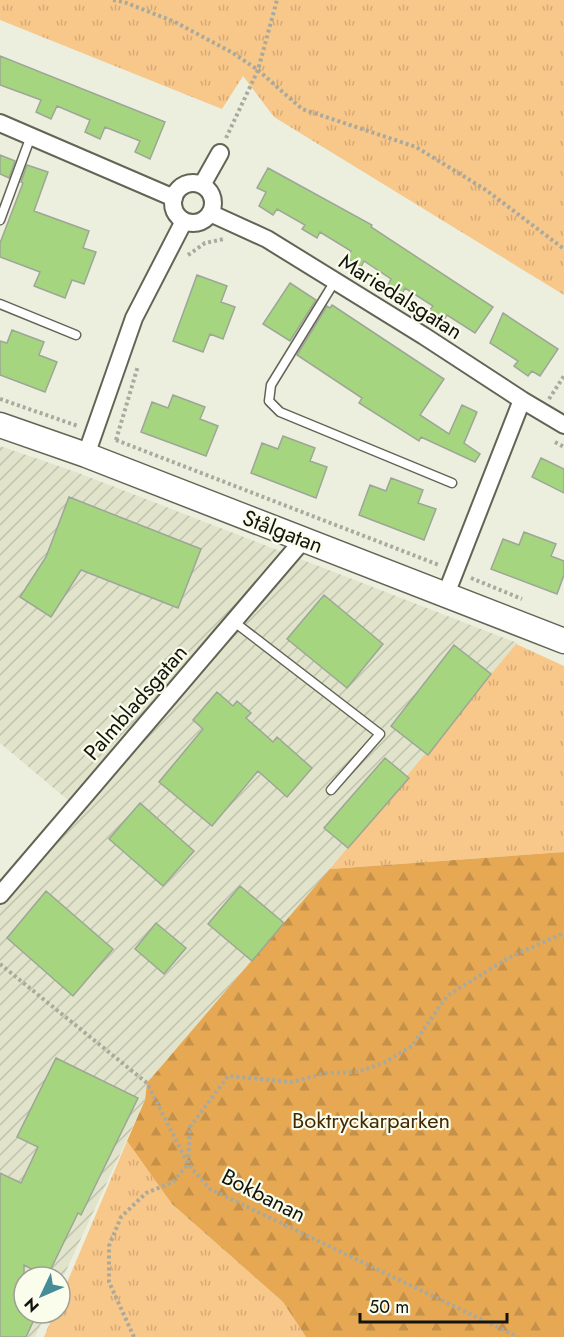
<svg xmlns="http://www.w3.org/2000/svg" width="564" height="1337" font-family="Jost,sans-serif">
<defs>
<pattern id="industrial-furrows" width="10" height="10" patternUnits="userSpaceOnUse" patternTransform="scale(1.5)"><rect width="10" height="10" fill="#e1e4cb"/><path d="M-1 1l2-2M0 10L10 0M9 11l2-2" fill="none" stroke="#c0c3ad"/></pattern>
<pattern id="grass-tufts" width="24" height="20" patternUnits="userSpaceOnUse" patternTransform="scale(1.5)"><rect width="24" height="20" fill="#f8c78a"/><path d="M3 7l-1-3M5 7V3M7 7l1-3M15 17l-1-3M17 17v-4M19 17l1-3" fill="none" stroke="#d4aa76"/></pattern>
<pattern id="forest-firs" width="22" height="20" patternUnits="userSpaceOnUse" patternTransform="scale(1.5)"><rect width="22" height="20" fill="#e7a854"/><path d="M5 1l3.5 6h-7zM16 11l3.5 6h-7z" fill="#c59048"/></pattern>
</defs>
<rect width="100%" height="100%" fill="#edefde"/>
<path fill="url(#industrial-furrows)" d="M0,446L76,472L520,644H516L409,778L147,1083L145,1100L60,1284V1277H24V1313H46L35,1337H0V895L75,806L0,743Z"/>
<path fill="url(#grass-tufts)" d="M0,0H564V295L274,117L243,76L222,109L0,20Z
M516,644L564,666V852L330,869Z
M127,1141L172,1204L283,1302L306,1337H44L54,1313H60V1299Z"/>
<path fill="url(#forest-firs)" d="M564,852V1337H306L283,1302L172,1204L127,1141L145,1100L147,1083L330,869Z"/>
<path fill="#a5d57f" stroke="#9da697" stroke-width="1.5" d="M0,56L165,122L150,159L135,152L140,141L105,127L100,139L85,132L90,120L57,106L51,119L36,112L41,100L0,85Z
M0,155L15,161L9,178L0,174Z
M27,165L48,172L34,211L89,231L83,248L96,252L84,284L72,280L65,298L34,286L40,272L0,257V243L23,183L21,182Z
M268,168L372,225L371,227L493,307L475,333L447,315L444,320L429,311L433,306L405,288L402,294L388,285L391,279L364,261L361,267L346,257L351,251L320,232L317,238L302,229L305,225L277,209L273,215L259,206L266,192L257,188Z
M197,275L227,286L221,302L235,307L223,339L210,334L203,352L173,341Z
M290,283L316,300L290,341L263,324Z
M332,305L444,379L420,415L449,434L462,405L477,412L464,443L480,454L475,462L421,437L419,441L359,403L362,398L297,355L327,306L330,308Z
M503,313L558,349L540,376L532,371L528,376L514,366L518,361L490,343Z
M12,330L44,342L39,355L57,362L45,392L0,375V341L7,343Z
M173,395L205,407L200,419L218,426L206,456L141,432L152,402L168,408Z
M283,436L315,448L310,461L327,467L316,498L251,473L262,443L278,449Z
M541,458L564,469V493L532,477Z
M391,478L423,490L418,503L436,509L424,540L359,515L370,485L386,491Z
M69,497L201,549L178,608L81,570L51,617L20,597L46,557Z
M524,532L556,544L551,556L564,561V575L557,594L491,569L503,539L519,545Z
M324,595L383,644L347,688L287,639Z
M454,645L491,674L428,755L391,726Z
M217,692L233,706L237,701L251,713L246,718L273,742L277,737L312,768L287,797L258,771L212,826L159,782L203,729L193,720Z
M385,758L409,778L348,848L324,828Z
M140,803L194,851L163,886L109,839Z
M240,886L284,923L252,961L208,924Z
M46,891L113,949L73,996L7,938Z
M156,923L186,948L164,974L135,949Z
M56,1058L138,1098L81,1215L78,1213L47,1277L24,1265V1313H37L26,1337H0V1173L21,1183L38,1147L17,1137Z"/>
<g fill="none" stroke-linecap="round" stroke-linejoin="round">
<defs>
<path id="lane" d="M0,220L31,136
M335,281L271,385L269,401L280,412L452,483
M0,304L76,335
M233,621L380,734L331,790"/>
<path id="street" d="M0,123L174,198
M173 203a20 20 0 1 1 40 0a20 20 0 1 1-40 0Z
M202,185L220,153
M210,213L267,239L424,336L522,400L564,425
M86,455L134,318L184,221
M446,594L522,400
M0,895L304,539"/>
<path id="secondary" d="M0,425L86,455L564,641"/>
</defs>
<use href="#lane" stroke="#636455" stroke-width="11"/>
<use href="#street" stroke="#636455" stroke-width="20"/>
<use href="#secondary" stroke="#636455" stroke-width="27"/>
<path stroke="#a9aa9c" stroke-width="4" stroke-dasharray="3 3" stroke-linecap="butt" d="M113,0L124,2L175,22L233,53L258,70L302,109L416,147L486,190L564,249
M226,138L258,70L277,0
M188,255L205,243L224,239
M0,399L78,426
M549,399L564,376
M116,440L138,366
M116,440L439,565
M555,442L564,447
M471,578L522,599
M0,964L147,1083L188,1164L210,1189L518,1337
M134,1337L109,1282V1246L121,1217L146,1193L173,1182L188,1164L190,1127L228,1076L292,1082L326,1073L358,1072L385,1062L412,1046L447,996L508,958L564,933"/>
<use href="#lane" stroke="#fff" stroke-width="8"/>
<use href="#street" stroke="#fff" stroke-width="16"/>
<use href="#secondary" stroke="#fff" stroke-width="24"/>
</g>
<g text-anchor="middle" dominant-baseline="central" stroke-width="4.5" stroke-linejoin="round" paint-order="stroke">
<g font-size="22" fill="#14140e" stroke="#fafdeb">
<text transform="translate(401 296) rotate(32)">Mariedalsgatan</text>
<text transform="translate(283 531) rotate(21)">Stålgatan</text>
<text transform="translate(135 702) rotate(-49)">Palmbladsgatan</text>
<text transform="translate(264 1195) rotate(27)">Bokbanan</text>
</g>
<g font-size="22" fill="#422903" stroke="#fafdeb">
<text x="371" y="1120">Boktryckarparken</text>
</g>
</g>
<g transform="translate(42 1295) rotate(226)"><circle r="28" fill="#fafdeb" stroke="#9ea093" stroke-width="1.5"/>
<path d="M0-4.5L10 22L0 15L-10 22Z" fill="#468b98"/>
<text y="-9" font-size="16" font-weight="bold" text-anchor="middle" fill="#14140e">N</text>
</g>
<path d="M360 1313v9h147v-9" fill="none" stroke="#14140e" stroke-width="3"/>
<text x="369" y="1313" font-size="18" fill="#14140e" stroke="#fafdeb" stroke-width="4.5" paint-order="stroke">50 m</text>
</svg>
